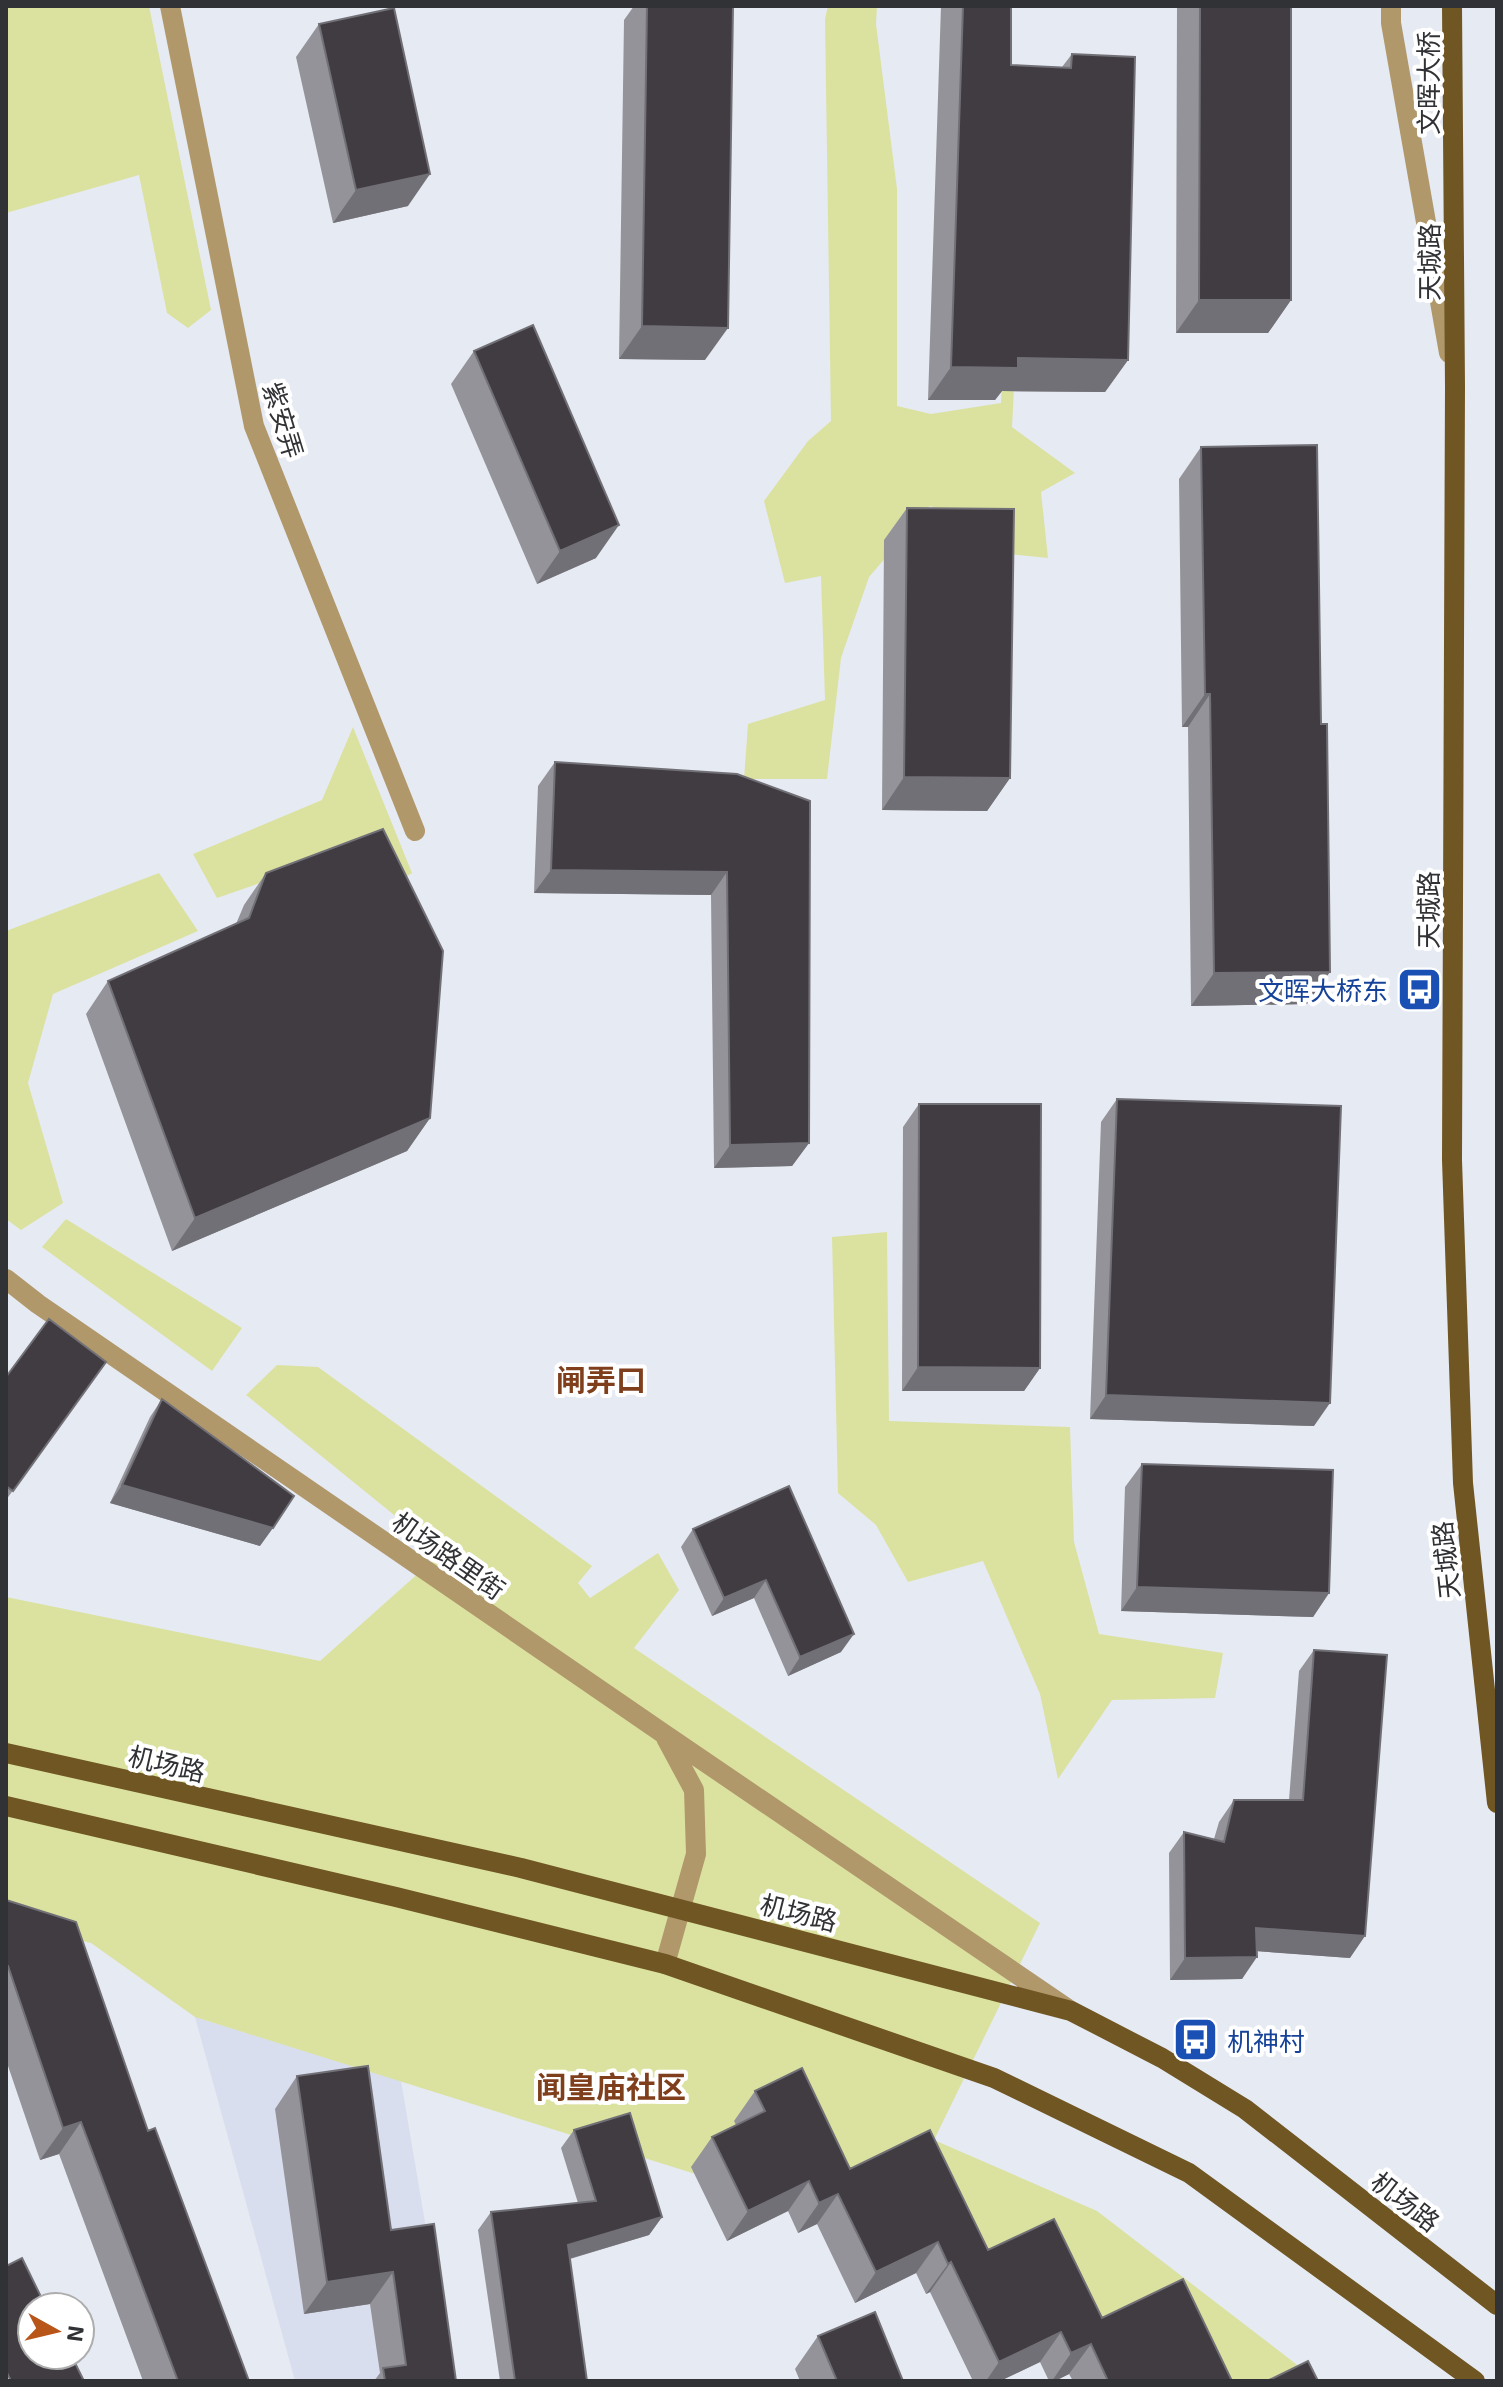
<svg xmlns="http://www.w3.org/2000/svg" width="1503" height="2387" font-family="'Exo 2','Noto Sans SC',sans-serif">
<rect width="100%" height="100%" fill="#e6eaf3"/>
<path fill="#d8deed" d="M195,2017L401,2081L452,2381H295Z"/>
<path fill="#dbe2a0" d="M6,6H149L211,310L188,328L167,313L139,175L6,213Z
M828,6H877L876,24L897,189V406L931,414L1001,403L1010,198L1024,196L1012,427L1075,473L1041,492L1048,558L1009,554L972,522L930,506L869,577L841,658L827,779H744L748,724L825,700L821,576L785,583L764,501L808,441L831,421L825,19Z
M353,727L412,873L390,887L363,847L217,898L193,854L322,800Z
M159,873L198,931L53,994L28,1083L63,1203L21,1230L6,1219V931Z
M66,1219L242,1328L212,1371L42,1247Z
M887,1232L889,1421L1070,1427L1074,1542L1099,1634L1223,1653L1215,1698L1112,1700L1058,1779L1040,1694L983,1561L908,1582L876,1525L838,1493L832,1237Z
M277,1365L318,1367L592,1566L578,1583L590,1598L658,1553L679,1590L634,1648L1040,1923L934,2140L1097,2211L1318,2381H1141L982,2264L195,2017L91,1943L6,1923V1597L320,1661L441,1553L246,1395Z"/>
<g fill="none" stroke-linecap="round" stroke-linejoin="round">
<path stroke="#b0986b" stroke-width="20" d="M170,6L254,426L415,831
M6,1279L38,1304L664,1734L1068,2009
M665,1964L696,1854L694,1790L666,1738"/>
<path stroke="#b0986b" stroke-width="20" d="M1391,6V23L1449,353"/>
<path stroke="#705623" stroke-width="20" d="M1452,6L1455,386L1452,1160L1463,1483L1497,1803
M6,1753L521,1868L1071,2011L1162,2058L1245,2109L1497,2305
M6,1806L396,1897L665,1964L994,2078L1189,2173L1475,2381"/>
</g>
<path fill="#94939a" d="M634,6H733L705,360L619,359L624,20Z
M941,6H1011V65L1062,67L1072,54L1128,360L1105,392L1002,391L995,400H928Z
M1177,6H1291V300L1268,333H1176Z
M319,24L408,206L333,223L296,57Z
M474,351L596,558L537,584L451,384Z
M1201,447L1321,724L1307,1004L1191,1006L1188,727H1182L1179,479Z
M907,508L1010,778L987,811L882,810L884,540Z
M555,762L737,774L809,1143L792,1166L714,1168L711,895L534,893L538,786Z
M266,873L430,1118L407,1151L172,1251L86,1014L108,981L236,924L244,905Z
M1117,1099L1314,1426L1090,1419L1101,1122Z
M919,1104L1040,1368L1024,1391H902L903,1127Z
M106,1362L6,1500V1377Z
M162,1399L260,1546L110,1503L150,1417Z
M1142,1464L1329,1593L1313,1617L1121,1611L1125,1487Z
M789,1486L841,1652L788,1676L754,1598L712,1616L681,1547L693,1529Z
M1314,1650L1350,1958L1257,1951L1242,1979L1170,1980L1169,1853L1184,1832L1214,1839L1219,1822L1234,1800H1289L1299,1671Z
M6,1900L148,2131L249,2381H143L59,2154L40,2160L6,2060Z
M297,2076L391,2230L456,2381H374L380,2373L370,2304L304,2314L275,2109Z
M755,2091L850,2169L1102,2318L1232,2381H1073L1069,2374L1055,2381H1049L1040,2362L1000,2381H973L930,2292L926,2294L916,2273L855,2303L817,2224L798,2233L788,2211L727,2241L691,2167L712,2137L736,2125L734,2121Z
M574,2130L662,2217L649,2235L570,2259L587,2381H500L478,2230L491,2212L578,2203L561,2148Z
M818,2336L903,2381H800L795,2369Z"/>
<path fill="#727077" d="M430,174L408,206L333,223L356,190Z
M1199,300H1291L1268,333H1176Z
M642,326L728,328L705,360L619,359Z
M1018,358L1128,360L1105,392L1002,391L995,400H928L951,367Z
M619,525L596,558L537,584L560,551Z
M1205,694H1210L1188,727H1182Z
M904,777L1010,778L987,811L882,810Z
M551,870L727,872L711,895L534,893Z
M1330,972L1307,1004L1191,1006L1214,973Z
M430,1118L407,1151L172,1251L195,1218Z
M809,1143L792,1166L714,1168L730,1145Z
M918,1367L1040,1368L1024,1391H902Z
M1106,1395L1330,1403L1314,1426L1090,1419Z
M122,1485L273,1528L260,1546L110,1503Z
M766,1580L754,1598L712,1616L724,1598Z
M1137,1587L1329,1593L1313,1617L1121,1611Z
M854,1634L841,1652L788,1676L800,1657Z
M1256,1928L1365,1936L1350,1958L1241,1950Z
M1257,1957L1242,1979L1170,1980L1185,1958Z
M81,2122L59,2154L40,2160L63,2128Z
M809,2181L788,2211L727,2241L748,2211Z
M838,2194L817,2224L798,2233L819,2203Z
M662,2217L649,2235L555,2263L568,2245Z
M938,2242L916,2273L855,2303L876,2272Z
M951,2262L930,2292L926,2294L948,2264Z
M393,2272L370,2304L304,2314L327,2282Z
M1061,2332L1040,2362L1000,2381H986L999,2362Z
M1091,2344L1069,2374L1055,2381H1052L1071,2353Z"/>
<path fill="#413c42" stroke="#727077" stroke-width="2" d="M647,6H733L728,328L642,326Z
M963,6H1011V65L1071,68L1072,54L1135,57L1128,360L1018,358V368L951,367Z
M1200,6H1291V300H1199Z
M394,8L430,174L356,190L319,24Z
M533,325L619,525L560,551L474,351Z
M1317,445L1321,724H1327L1330,972L1214,973L1210,694H1205L1201,447Z
M907,508L1014,509L1010,778L904,777Z
M555,762L737,774L810,801L809,1143L730,1145L727,872L551,870Z
M383,829L443,951L430,1118L195,1218L108,981L249,918L266,873Z
M1117,1099L1341,1106L1330,1403L1106,1395Z
M919,1104H1041L1040,1368L918,1367Z
M49,1319L106,1362L13,1491L6,1486V1377Z
M162,1399L294,1496L273,1528L122,1485Z
M1142,1464L1333,1470L1329,1593L1137,1587Z
M789,1486L854,1634L800,1657L766,1580L724,1598L693,1529Z
M1314,1650L1387,1655L1365,1936L1256,1928L1257,1957L1185,1958L1184,1832L1224,1842L1234,1800H1303Z
M6,1900L76,1922L148,2131L155,2128L249,2381H178L81,2122L63,2128L8,1966L6,1965Z
M368,2066L391,2230L434,2224L456,2381H385L383,2368L406,2365L393,2272L327,2282L297,2076Z
M802,2068L850,2169L930,2130L988,2250L1054,2219L1102,2318L1183,2279L1232,2381H1108L1091,2344L1071,2353L1061,2332L999,2362L951,2262L948,2264L938,2242L876,2272L838,2194L819,2203L809,2181L748,2211L712,2137L765,2111L755,2091Z
M630,2113L662,2217L568,2245L587,2381H515L491,2212L596,2201L574,2130Z
M22,2258L46,2307H32V2355H71L84,2381H11L6,2371V2266Z
M875,2312L903,2381H837L818,2336Z
M1308,2361L1318,2381H1267Z"/>
<defs>
<symbol id="bus-square" viewBox="-11 -11 22 22"><rect x="-9" y="-9" width="18" height="18" rx="4" fill="#1a4fb4" stroke="#fff"/><path d="M-5-6H5V4H4V6H2V4H-2V6H-4V4H-5ZM-3.5-4V0h7V-4ZM-3.5 1.2v1.5H-2V1.2ZM2 1.2v1.5H3.5V1.2Z" fill="#fff"/></symbol>
</defs>
<g fill-rule="evenodd">
<use href="#bus-square" x="1394" y="964" width="51" height="51"/>
<use href="#bus-square" x="1170" y="2014" width="51" height="51"/>
</g>
<g text-anchor="middle" dominant-baseline="central" stroke-width="8" stroke-linejoin="round" paint-order="stroke">
<g font-size="26" fill="#313235" stroke="#fff">
<text transform="translate(1427 83) rotate(-90)">文晖大桥</text>
<text transform="translate(1428 262) rotate(-90)">天城路</text>
<text transform="translate(284 420) rotate(73)">紫安弄</text>
<text transform="translate(1427 910) rotate(-90)">天城路</text>
<text transform="translate(449 1555) rotate(35)">机场路里街</text>
<text transform="translate(1445 1560) rotate(-96)">天城路</text>
<text transform="translate(167 1763) rotate(13)">机场路</text>
<text transform="translate(799 1912) rotate(14)">机场路</text>
<text transform="translate(1406 2201) rotate(38)">机场路</text>
</g>
<g font-size="26" fill="#164399" stroke="#fff" text-anchor="end">
<text x="1388" y="989">文晖大桥东</text>
<text x="1227" y="2040" text-anchor="start">机神村</text>
</g>
<g font-size="30" font-weight="bold" fill="#7f3f1c" stroke="#fff">
<text x="601" y="1379">闸弄口</text>
<text x="611" y="2086">闻皇庙社区</text>
</g>
</g>
<rect width="1503" height="2387" fill="none" stroke="#313235" stroke-width="16"/>
<g transform="translate(56 2331) rotate(98)"><circle r="38" fill="#ffffff" stroke="#adadae" stroke-width="2"/>
<path d="M0-6L14 30L0 20L-14 30Z" fill="#b8561a"/>
<text y="-12" font-size="22" font-weight="bold" text-anchor="middle" fill="#313235">N</text>
</g>
</svg>
